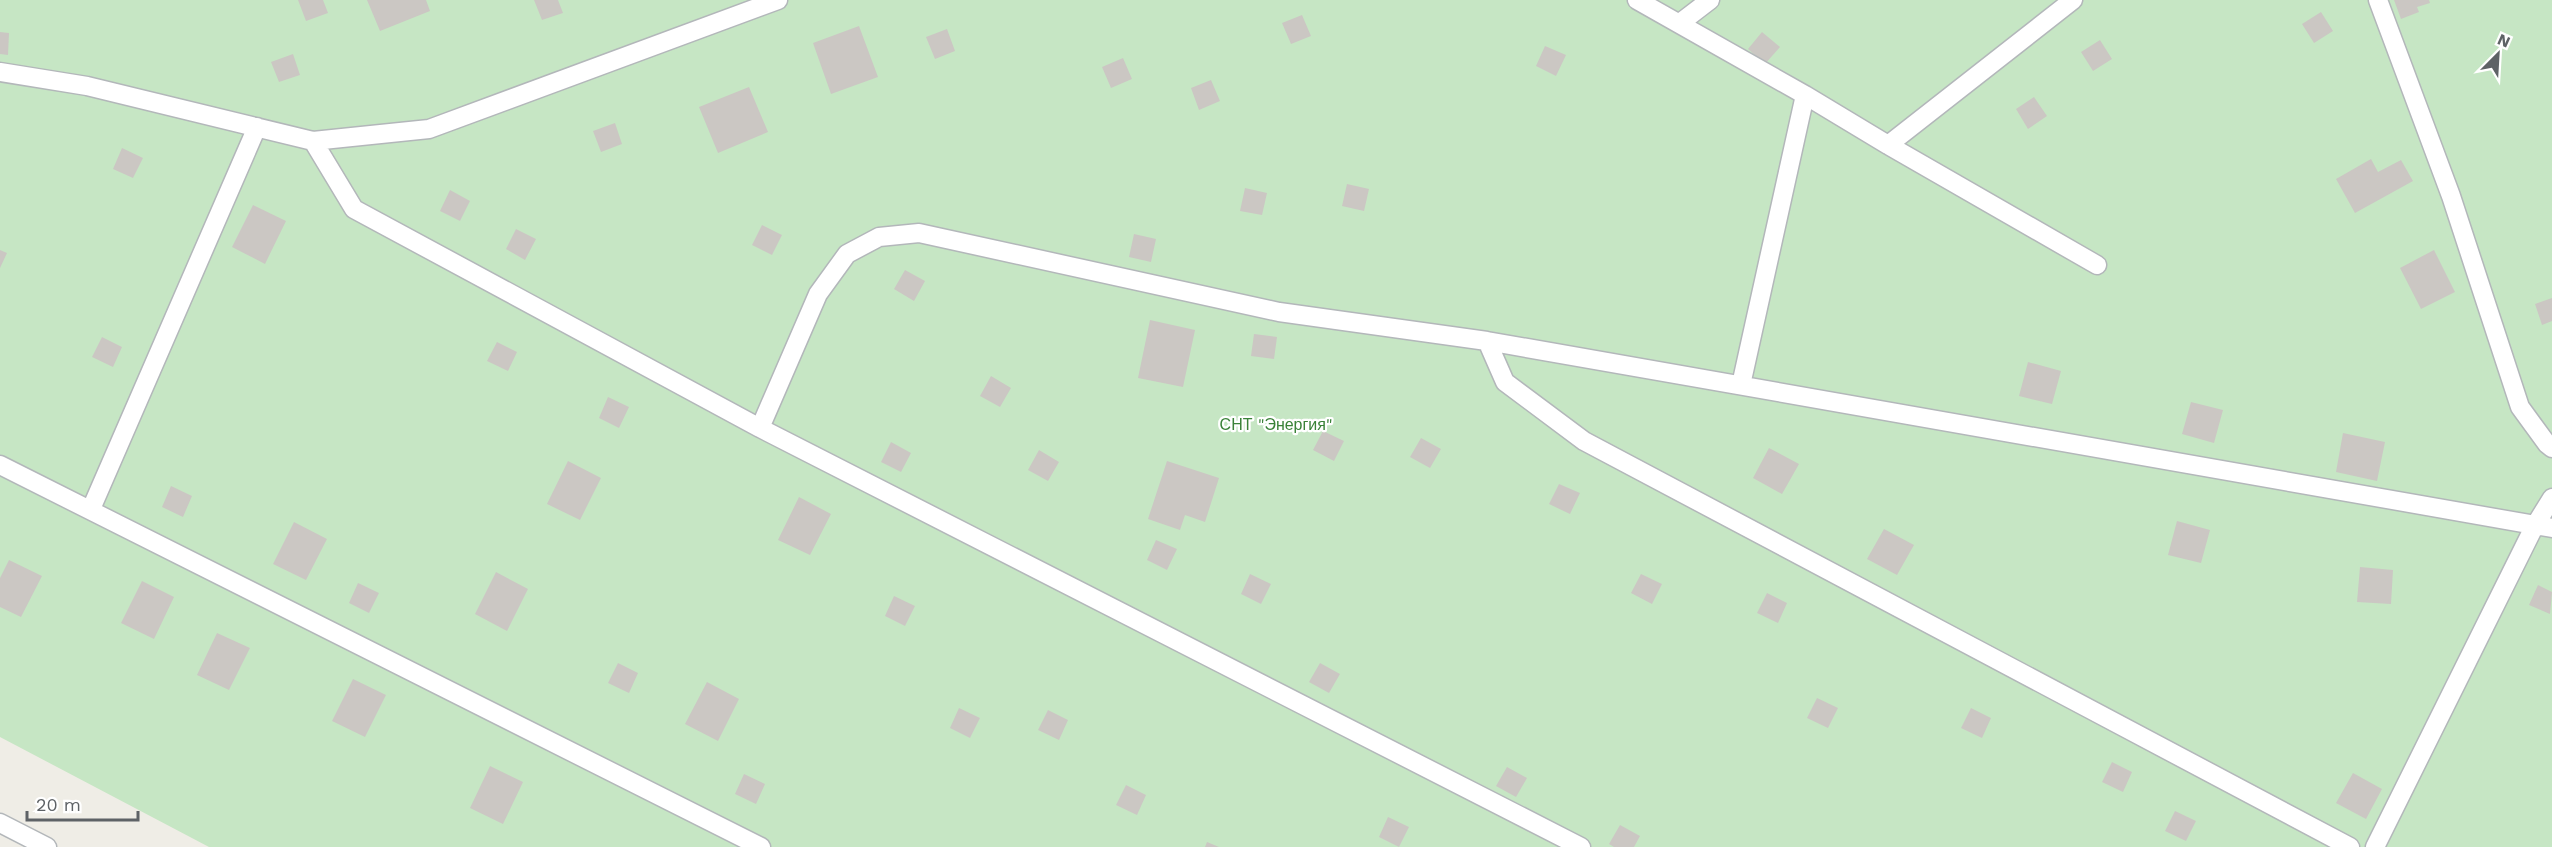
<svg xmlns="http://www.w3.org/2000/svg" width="2552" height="847" font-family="'Work Sans',sans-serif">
<rect width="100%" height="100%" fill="#efede6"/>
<path fill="#c6e6c4" d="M0,0H2552V847H209L0,737Z"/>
<path fill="#cbc7c3" d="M298,0H323L328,13L306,21Z
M367,0H426L430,11L380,31Z
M534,0H558L563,13L542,20Z
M2394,0H2429L2430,3L2417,7L2419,12L2401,19Z
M2321,12L2333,31L2314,43L2302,24Z
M1302,15L1311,36L1291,44L1282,23Z
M859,26L878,77L831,94L813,43Z
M947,29L955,51L935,59L926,37Z
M0,32L9,33L8,55L0,54Z
M1762,32L1780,47L1765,64L1748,49Z
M2100,40L2112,59L2093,71L2081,52Z
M1545,46L1566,55L1556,76L1536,66Z
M293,54L300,75L279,82L271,62Z
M1123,58L1132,79L1111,88L1102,67Z
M1211,80L1220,101L1199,110L1191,88Z
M749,87L768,132L718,153L699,107Z
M2034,97L2047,116L2028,129L2016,109Z
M615,123L622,144L601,152L593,131Z
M122,148L143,158L133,178L113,169Z
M2371,159L2378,172L2401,160L2413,181L2355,213L2336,179Z
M1347,184L1369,189L1364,211L1342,206Z
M1245,188L1267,193L1262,215L1240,211Z
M450,190L470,201L460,221L440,211Z
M253,205L286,221L265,264L232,247Z
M762,225L782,235L772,255L752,245Z
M516,229L536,239L525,260L506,249Z
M1134,234L1156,239L1151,262L1129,257Z
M0,250L7,253L0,268Z
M2434,250L2455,292L2421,309L2400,268Z
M905,270L925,281L914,301L894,289Z
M2552,298V321L2542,325L2535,304Z
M1150,320L1195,330L1183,387L1138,378Z
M1254,334L1277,337L1274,359L1251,356Z
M102,337L122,347L113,367L92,357Z
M497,342L517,352L508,371L487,361Z
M2028,362L2061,371L2052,404L2019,396Z
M991,376L1011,388L1000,407L980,396Z
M608,397L629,407L619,428L599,418Z
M2191,402L2223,410L2214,443L2182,434Z
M1323,431L1344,441L1334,461L1313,450Z
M2343,433L2385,442L2377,481L2336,472Z
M1421,438L1441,449L1430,468L1410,457Z
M891,442L911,453L901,472L881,462Z
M1769,448L1799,464L1782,494L1753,478Z
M1039,450L1059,462L1048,481L1028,470Z
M568,461L601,478L580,520L547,504Z
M1167,461L1219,478L1205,522L1185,515L1180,530L1148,519Z
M1559,484L1580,493L1570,514L1549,504Z
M171,486L192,496L183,517L162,507Z
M799,497L831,514L810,555L778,540Z
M2177,521L2210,530L2201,563L2168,555Z
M294,522L327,539L306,580L273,564Z
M1884,529L1914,545L1897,575L1867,559Z
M1156,540L1177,549L1167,570L1147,560Z
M9,560L42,576L21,617L0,607V578Z
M2360,567L2393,570L2391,604L2357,602Z
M496,572L528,589L507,631L475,614Z
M1250,574L1271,584L1261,604L1241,594Z
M1641,574L1662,584L1652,604L1631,593Z
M142,581L174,597L154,639L121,623Z
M358,583L379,593L369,613L349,603Z
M2538,585L2552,592L2550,614L2529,605Z
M1767,593L1787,603L1778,623L1757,613Z
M894,596L915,606L905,626L885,616Z
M217,633L250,648L229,690L197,675Z
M618,663L638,673L629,693L608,683Z
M1320,663L1340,674L1329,693L1309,682Z
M353,679L386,695L365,737L332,721Z
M707,682L739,699L718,741L685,724Z
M1817,698L1838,708L1828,728L1807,718Z
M959,708L980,718L970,738L950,728Z
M1971,708L1991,718L1982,738L1961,728Z
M1048,710L1068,720L1059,740L1038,730Z
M2112,762L2132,772L2123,792L2102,782Z
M490,766L523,782L503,824L470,808Z
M1507,767L1527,778L1516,797L1496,786Z
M2353,773L2382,789L2366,819L2336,803Z
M744,774L765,784L756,804L735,794Z
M1126,785L1146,795L1137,815L1116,805Z
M2175,811L2196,821L2186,841L2165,831Z
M1388,817L1409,827L1399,847L1379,837Z
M1620,825L1640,836L1634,847H1614L1609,844Z
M1207,842L1219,847H1205Z"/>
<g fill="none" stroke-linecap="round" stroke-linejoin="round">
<defs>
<path id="lane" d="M1637,0L1805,95L1888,145L2097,265
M2378,0L2451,196L2520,407L2547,444L2552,448
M1680,23L1710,0
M0,72L87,86L313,141L429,129L778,0
M313,141L354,209L760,428L1581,847
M1888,145L2073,0
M1487,341L1505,382L1584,441L2350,847
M1741,385L1805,95
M760,428L818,294L847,254L879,237L919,233L1279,312L1487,341L2552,528
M0,465L761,847
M91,509L257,127
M0,823L47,847
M2375,847L2534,527L2552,498"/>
</defs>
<use href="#lane" stroke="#b3b7ba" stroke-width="21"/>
<use href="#lane" stroke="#fff" stroke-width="18"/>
</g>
<g text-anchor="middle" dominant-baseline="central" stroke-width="4.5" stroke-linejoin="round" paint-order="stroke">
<g font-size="16" fill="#3a8238" stroke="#fff">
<text x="1276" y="424">СНТ "Энергия"</text>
</g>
</g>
<g transform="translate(2498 54) rotate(24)" stroke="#ffffff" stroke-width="4.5" paint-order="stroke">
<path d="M0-4.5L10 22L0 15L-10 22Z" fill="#5e6266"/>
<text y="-9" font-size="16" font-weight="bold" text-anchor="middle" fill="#5e6266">N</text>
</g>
<path d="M27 811v9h111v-9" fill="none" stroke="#5e6266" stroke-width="3"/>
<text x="36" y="811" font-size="18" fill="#5e6266" stroke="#ffffff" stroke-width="4.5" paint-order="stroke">20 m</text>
</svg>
